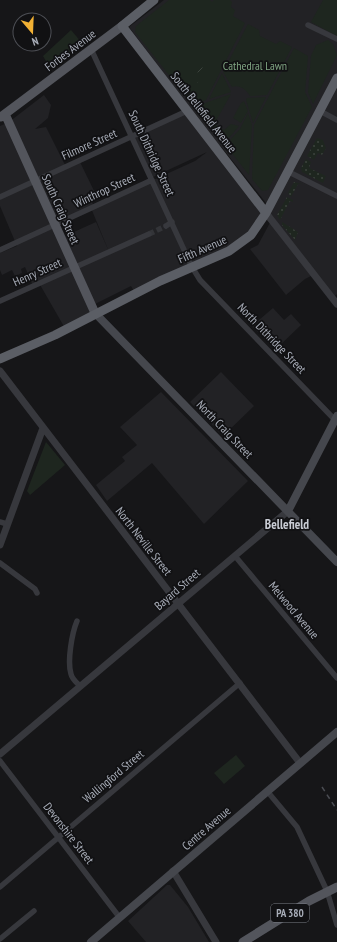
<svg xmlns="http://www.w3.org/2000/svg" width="337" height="942" font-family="'PT Sans Narrow',sans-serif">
<defs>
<pattern id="grass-dots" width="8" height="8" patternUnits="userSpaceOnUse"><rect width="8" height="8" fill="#1e261f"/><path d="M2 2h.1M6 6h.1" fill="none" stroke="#3c433d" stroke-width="1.8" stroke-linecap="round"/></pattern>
<pattern id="garden-furrows" width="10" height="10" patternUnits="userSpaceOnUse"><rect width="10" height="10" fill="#1e261f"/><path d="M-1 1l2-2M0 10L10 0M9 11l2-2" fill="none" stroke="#3c433d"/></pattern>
</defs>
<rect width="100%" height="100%" fill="#161618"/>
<path fill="#222225" d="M164,0H337V294L335,296L317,273L305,279L286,295L250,249L258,245L272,219L266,203L220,145L216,147L266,213L244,241L135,293L131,286L95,304L65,236L96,222L110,254L91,208L61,222L59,217L53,220L96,314L66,330L39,283L33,286L25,267L21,269L22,273L15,276L12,270L2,275L0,270V253L17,246L0,206V126L9,122L44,95L51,105L48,118L35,129L46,127L65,165L79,160L98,199L92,202L94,207L195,161L207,152L153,177L134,136L191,109L129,27Z
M273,308L284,320L291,314L301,325L275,350L252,326Z
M221,372L254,406L223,436L190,402Z
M161,392L248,481L204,524L152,463L107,501L96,485L125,461L122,457L137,445L120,427Z
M167,885H170L188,907L209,942H146L128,921Z"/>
<path fill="url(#grass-dots)" d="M317,138L323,140L326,148L322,155L318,153L314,160L307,156Z
M306,159L311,162L309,168L326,176L323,183L302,172L301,168Z
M294,182L302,184H298L291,197L288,193Z
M287,197L293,200V202L290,201L280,220L277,215Z
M282,222L298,232L295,240L282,225Z"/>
<path fill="#1e261f" d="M169,0H210L212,2L214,0H230L232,2L231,7L235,10L233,16L245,23L206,100L196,104L191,103L135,32L136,26Z
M323,0H337V36L311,22Z
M248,24L259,30L260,36L276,44L280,41L292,47L267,95L250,96C247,90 239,84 232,87L223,72Z
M71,30L82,43L50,68L43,56Z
M328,40L333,44L337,55L313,104L308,92L311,56L316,45Z
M294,48L308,56L305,92L312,107L268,190L262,191L252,179L254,125Z
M222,73L231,92L209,99Z
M231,94L217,119V126L224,130L231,124L239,126L229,138L220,139L197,109L199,105Z
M266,97L253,123L246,100L247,98Z
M244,101L248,111L241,123L233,118L241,103Z
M248,113L252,125L249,175L227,147L232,143L230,140L240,129Z
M46,442L65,465L30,495L27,491Z
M236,755L245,766L224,784L214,773Z"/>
<path fill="url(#garden-furrows)" d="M198,67L206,68L197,83Z"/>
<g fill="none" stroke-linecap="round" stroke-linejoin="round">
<path stroke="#333438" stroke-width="5.5" stroke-dasharray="5.5 3" stroke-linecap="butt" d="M149,234L166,226"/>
<path stroke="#37383d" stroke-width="5.5" d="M308,25L337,39
M91,49L192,267L200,280L336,421
M320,111L337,120
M289,172L337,196
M0,197L187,111
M166,226L172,222
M0,250L152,180
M0,301L149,234
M0,522L7,524
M235,556L337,678
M0,563L35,589L37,593
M77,621C72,633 67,661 71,674C72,679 76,682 80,686
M0,761L120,918
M267,791L297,827L327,891L337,925
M0,887L240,683
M0,939L34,911"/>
<path stroke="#37383d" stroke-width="7" d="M266,213L337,304
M0,371L300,763
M0,545L43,428
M0,754L288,511
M173,871L216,942"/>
<path stroke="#45474d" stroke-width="8" d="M95,313L337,562
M288,511L337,416
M91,942L337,732"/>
<path stroke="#53555c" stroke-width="9" d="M5,114L95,313
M1,117L122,26
M243,942L309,901L337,887"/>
<path stroke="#5b5e65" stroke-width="9" d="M154,0L122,26L266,213
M0,359L55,335L160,281L229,251L251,235L266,213L337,78"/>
<path stroke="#4a4c52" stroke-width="1.5" stroke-dasharray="5 4" stroke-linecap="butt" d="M322,787L337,810"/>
</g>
<g text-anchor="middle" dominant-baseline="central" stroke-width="3.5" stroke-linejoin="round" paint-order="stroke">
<rect fill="#111113" stroke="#7b7e86" stroke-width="1" x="271" y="904" width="38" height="18" rx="3"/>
<g font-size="11" font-weight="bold" fill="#a8adb8">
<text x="290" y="913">PA 380</text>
</g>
<g font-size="12" fill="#a8adb8" stroke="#111113">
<text transform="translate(70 50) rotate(-37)">Forbes Avenue</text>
<text transform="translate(204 112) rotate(52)">South Bellefield Avenue</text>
<text transform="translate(89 144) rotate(-24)">Filmore Street</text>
<text transform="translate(152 153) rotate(65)">South Dithridge Street</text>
<text transform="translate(104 190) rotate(-25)">Winthrop Street</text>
<text transform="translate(61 209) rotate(66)">South Craig Street</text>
<text transform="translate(202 249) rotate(-24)">Fifth Avenue</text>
<text transform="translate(37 272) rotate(-24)">Henry Street</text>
<text transform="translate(272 338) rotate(46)">North Dithridge Street</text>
<text transform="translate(225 429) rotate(46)">North Craig Street</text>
<text transform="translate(144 541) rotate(52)">North Neville Street</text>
<text transform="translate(177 589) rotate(-41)">Bayard Street</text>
<text transform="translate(294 610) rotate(50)">Melwood Avenue</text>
<text transform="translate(113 776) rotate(-40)">Wallingford Street</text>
<text transform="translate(206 828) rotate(-41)">Centre Avenue</text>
<text transform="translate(69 833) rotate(52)">Devonshire Street</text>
</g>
<g font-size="12" fill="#7fa381" stroke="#111113">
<text x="255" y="65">Cathedral Lawn</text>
</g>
<g font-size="13" font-weight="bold" fill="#c9ccd4" stroke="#111113">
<text x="287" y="524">Bellefield</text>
</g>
</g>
<g transform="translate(32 32) rotate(161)"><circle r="19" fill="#111113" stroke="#4d4f55"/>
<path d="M0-3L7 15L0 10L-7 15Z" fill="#f2b134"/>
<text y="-6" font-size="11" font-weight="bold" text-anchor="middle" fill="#a8adb8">N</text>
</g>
</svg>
